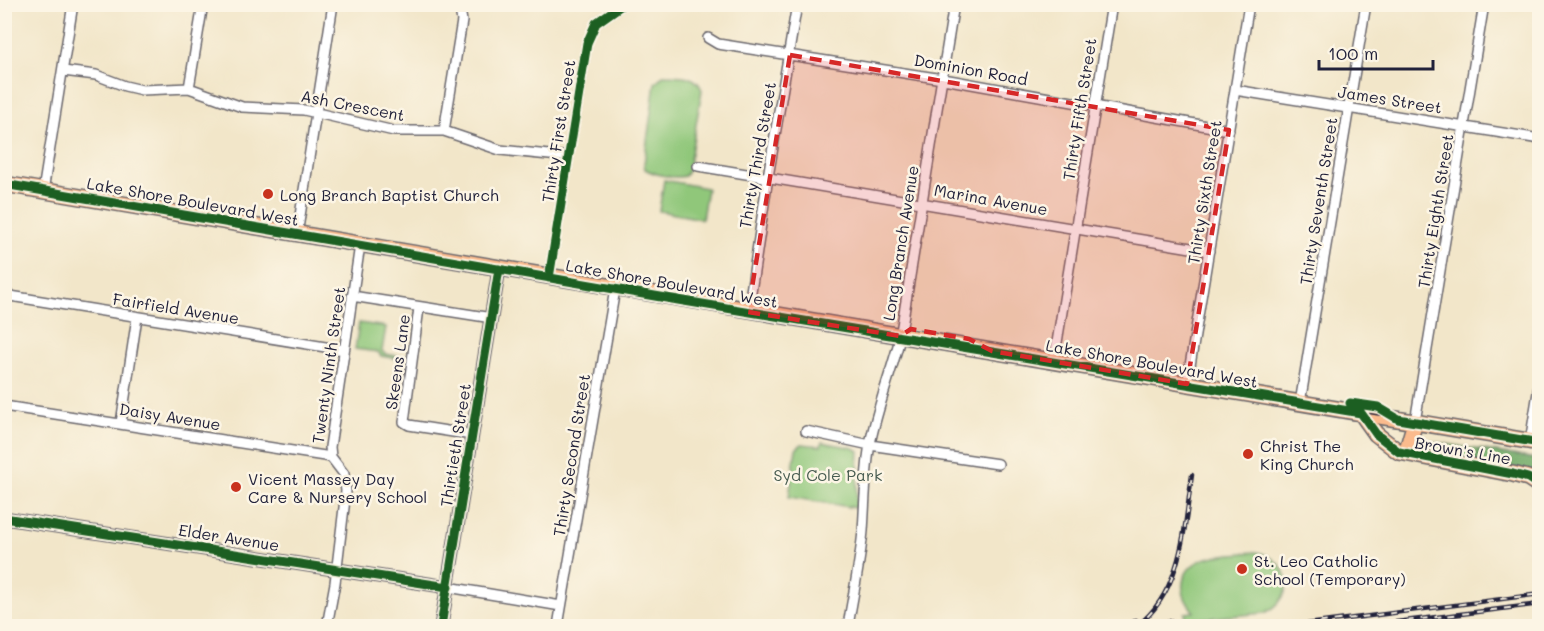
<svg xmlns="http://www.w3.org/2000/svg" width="1544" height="631" font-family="Mali,sans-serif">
<rect width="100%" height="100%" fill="#fcf5e5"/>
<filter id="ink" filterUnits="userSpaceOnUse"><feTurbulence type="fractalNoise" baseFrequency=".0167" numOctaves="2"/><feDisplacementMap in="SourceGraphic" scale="12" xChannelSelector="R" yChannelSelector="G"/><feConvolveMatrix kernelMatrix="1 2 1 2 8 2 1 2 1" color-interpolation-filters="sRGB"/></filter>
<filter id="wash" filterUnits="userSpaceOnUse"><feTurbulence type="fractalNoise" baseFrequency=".008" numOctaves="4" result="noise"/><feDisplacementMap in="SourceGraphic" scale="24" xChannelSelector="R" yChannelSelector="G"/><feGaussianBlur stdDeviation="1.35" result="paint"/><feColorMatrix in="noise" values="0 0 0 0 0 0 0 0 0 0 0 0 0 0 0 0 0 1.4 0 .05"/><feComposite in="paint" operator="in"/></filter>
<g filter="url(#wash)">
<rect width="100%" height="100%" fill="#f2e6c9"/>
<path fill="#90c77a" stroke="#59745a" stroke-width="1.5" d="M663,75C678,76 696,73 702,90L688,171L685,176C675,179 655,175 645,169L644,164L655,83Z
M664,180L707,188L702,219L659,211Z
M359,323L386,327L382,351L385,354L405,357V360L381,356L378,352L355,349Z
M1417,439L1539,460V479L1423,453L1416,447Z
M822,442L854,448L859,451L856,508L789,497L796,449L802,444L821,446Z
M1256,552C1291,559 1298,597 1265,613L1186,620L1185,613L1194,612C1186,603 1181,594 1183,582C1189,551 1231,555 1256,552Z"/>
<path fill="#74ac6a" stroke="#4b6752" stroke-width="1.5" d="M1479,449L1535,459L1539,463V479L1475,462Z"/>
</g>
<g filter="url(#ink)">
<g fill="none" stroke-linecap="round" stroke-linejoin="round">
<defs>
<path id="minor" d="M708,38L718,44L949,80L1229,130
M63,71L96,75L125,86L142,90L189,88L242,107L304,110L394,131H444L500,150L569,157
M189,88L203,4
M1235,90L1540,139
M444,131L462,21L459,4
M698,166L1209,251
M43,191L73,4
M297,235L333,4
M549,278L587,43L596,23L623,4
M4,295L344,350
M352,296L492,318
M419,308L404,422L409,425L472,435
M748,312L768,177L797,4
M1054,361L1112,4
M1187,384L1249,4
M1300,403L1366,4
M4,406L331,457
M1415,422L1484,4
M121,423L137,317
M806,431L870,445L998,464
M1530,442L1540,380
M448,587L561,606
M327,626L335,583L346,491L344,474L331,457L330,447L360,245
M558,626L615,289
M848,626C853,595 860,563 863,531C865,502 865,473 870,444C877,408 891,374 900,338L954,4"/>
<path id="tertiary" d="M4,518L448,587
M441,626L499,269"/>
<path id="primary" d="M4,184C516,273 1028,356 1540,443
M1361,413L1376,434L1399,452L1513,474L1528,478L1540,486
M1415,422L1408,446L1413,452L1421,456"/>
</defs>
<use href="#minor" stroke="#6b676d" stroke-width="12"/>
<use href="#tertiary" stroke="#6b676d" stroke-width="15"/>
<use href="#primary" stroke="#6b676d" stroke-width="18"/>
<use href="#minor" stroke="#fff" stroke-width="9"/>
<use href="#tertiary" stroke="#fff" stroke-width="12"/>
<use href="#primary" stroke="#fbbb8d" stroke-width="15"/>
<path stroke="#22223b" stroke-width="1.5" d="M4,182L671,297L1540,442"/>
<defs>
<path id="rail" d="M1125,626L1136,620
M1137,626C1183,590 1184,528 1192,475
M1158,626L1170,621
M1292,626L1540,594
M1365,626L1540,604"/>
</defs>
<use href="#rail" stroke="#22223b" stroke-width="4.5"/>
<use href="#rail" stroke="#fcf5e5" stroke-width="2" stroke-dasharray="7" stroke-linecap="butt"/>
<defs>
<path id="cycleway" d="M4,184L678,300L1361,413L1376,434L1399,452L1513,474L1528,478L1540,486
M549,278L587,43L596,23L623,4
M1350,403L1378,407L1398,419L1540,443
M4,518L448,587
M441,626L499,269"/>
</defs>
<use href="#cycleway" stroke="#fcf5e5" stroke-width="13"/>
<use href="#cycleway" stroke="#1b5e20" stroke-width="9"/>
</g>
</g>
<path fill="#d62828" fill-opacity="0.2" stroke="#d62828" stroke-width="4.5" stroke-dasharray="12 8" stroke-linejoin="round" d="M790,55L1229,130L1187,384L992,351L969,339L911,329L900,336L748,312Z"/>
<g fill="#c8321e" stroke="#fcf5e5" stroke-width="2">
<circle cx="268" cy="194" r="6"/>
<circle cx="1248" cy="454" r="6"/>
<circle cx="236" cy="487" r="6"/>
<circle cx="1242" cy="569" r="6"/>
</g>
<g text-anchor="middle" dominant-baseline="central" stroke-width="5" stroke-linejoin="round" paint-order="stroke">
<g font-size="16" fill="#22223b" stroke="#fcf5e5">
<text transform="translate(971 69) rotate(10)">Dominion Road</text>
<text transform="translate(1390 99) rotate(9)">James Street</text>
<text transform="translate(353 105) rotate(11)">Ash Crescent</text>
<text transform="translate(1079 109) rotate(-81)">Thirty Fifth Street</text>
<text transform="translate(558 131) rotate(-81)">Thirty First Street</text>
<text transform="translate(757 155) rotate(-80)">Thirty Third Street</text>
<text transform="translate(1204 192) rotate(-81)">Thirty Sixth Street</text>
<text transform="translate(991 199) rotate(10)">Marina Avenue</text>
<text transform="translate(193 201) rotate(10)">Lake Shore Boulevard West</text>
<text transform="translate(1318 201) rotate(-81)">Thirty Seventh Street</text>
<text transform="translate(1435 211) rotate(-81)">Thirty Eighth Street</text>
<text transform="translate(900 243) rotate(-81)">Long Branch Avenue</text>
<text transform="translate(672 283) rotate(10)">Lake Shore Boulevard West</text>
<text transform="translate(176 308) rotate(9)">Fairfield Avenue</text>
<text transform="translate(397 362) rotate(-82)">Skeens Lane</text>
<text transform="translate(1152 363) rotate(10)">Lake Shore Boulevard West</text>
<text transform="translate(328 365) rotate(-82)">Twenty Ninth Street</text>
<text transform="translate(170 416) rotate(9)">Daisy Avenue</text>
<text transform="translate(455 445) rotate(-81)">Thirtieth Street</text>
<text transform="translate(1463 450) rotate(10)">Brown's Line</text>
<text transform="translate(571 455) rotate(-81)">Thirty Second Street</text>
<text transform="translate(229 537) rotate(9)">Elder Avenue</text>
</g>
<g font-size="16" fill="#22223b" stroke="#fcf5e5" text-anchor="start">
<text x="280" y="194">Long Branch Baptist Church</text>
<text x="1260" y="445">Christ The<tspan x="1260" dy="18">King Church</tspan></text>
<text x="248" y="478">Vicent Massey Day<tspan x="248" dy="18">Care &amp; Nursery School</tspan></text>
<text x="1254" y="560">St. Leo Catholic<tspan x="1254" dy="18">School (Temporary)</tspan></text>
</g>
<g font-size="16" fill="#485c51" stroke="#fcf5e5">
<text x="828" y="474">Syd Cole Park</text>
</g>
</g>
<rect width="1544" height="631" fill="none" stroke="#fcf5e5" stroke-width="24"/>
<path d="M1319 60v9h114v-9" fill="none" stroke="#22223b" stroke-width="3"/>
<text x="1328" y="60" font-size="18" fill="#22223b" stroke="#fcf5e5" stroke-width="4.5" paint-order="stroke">100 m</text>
</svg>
